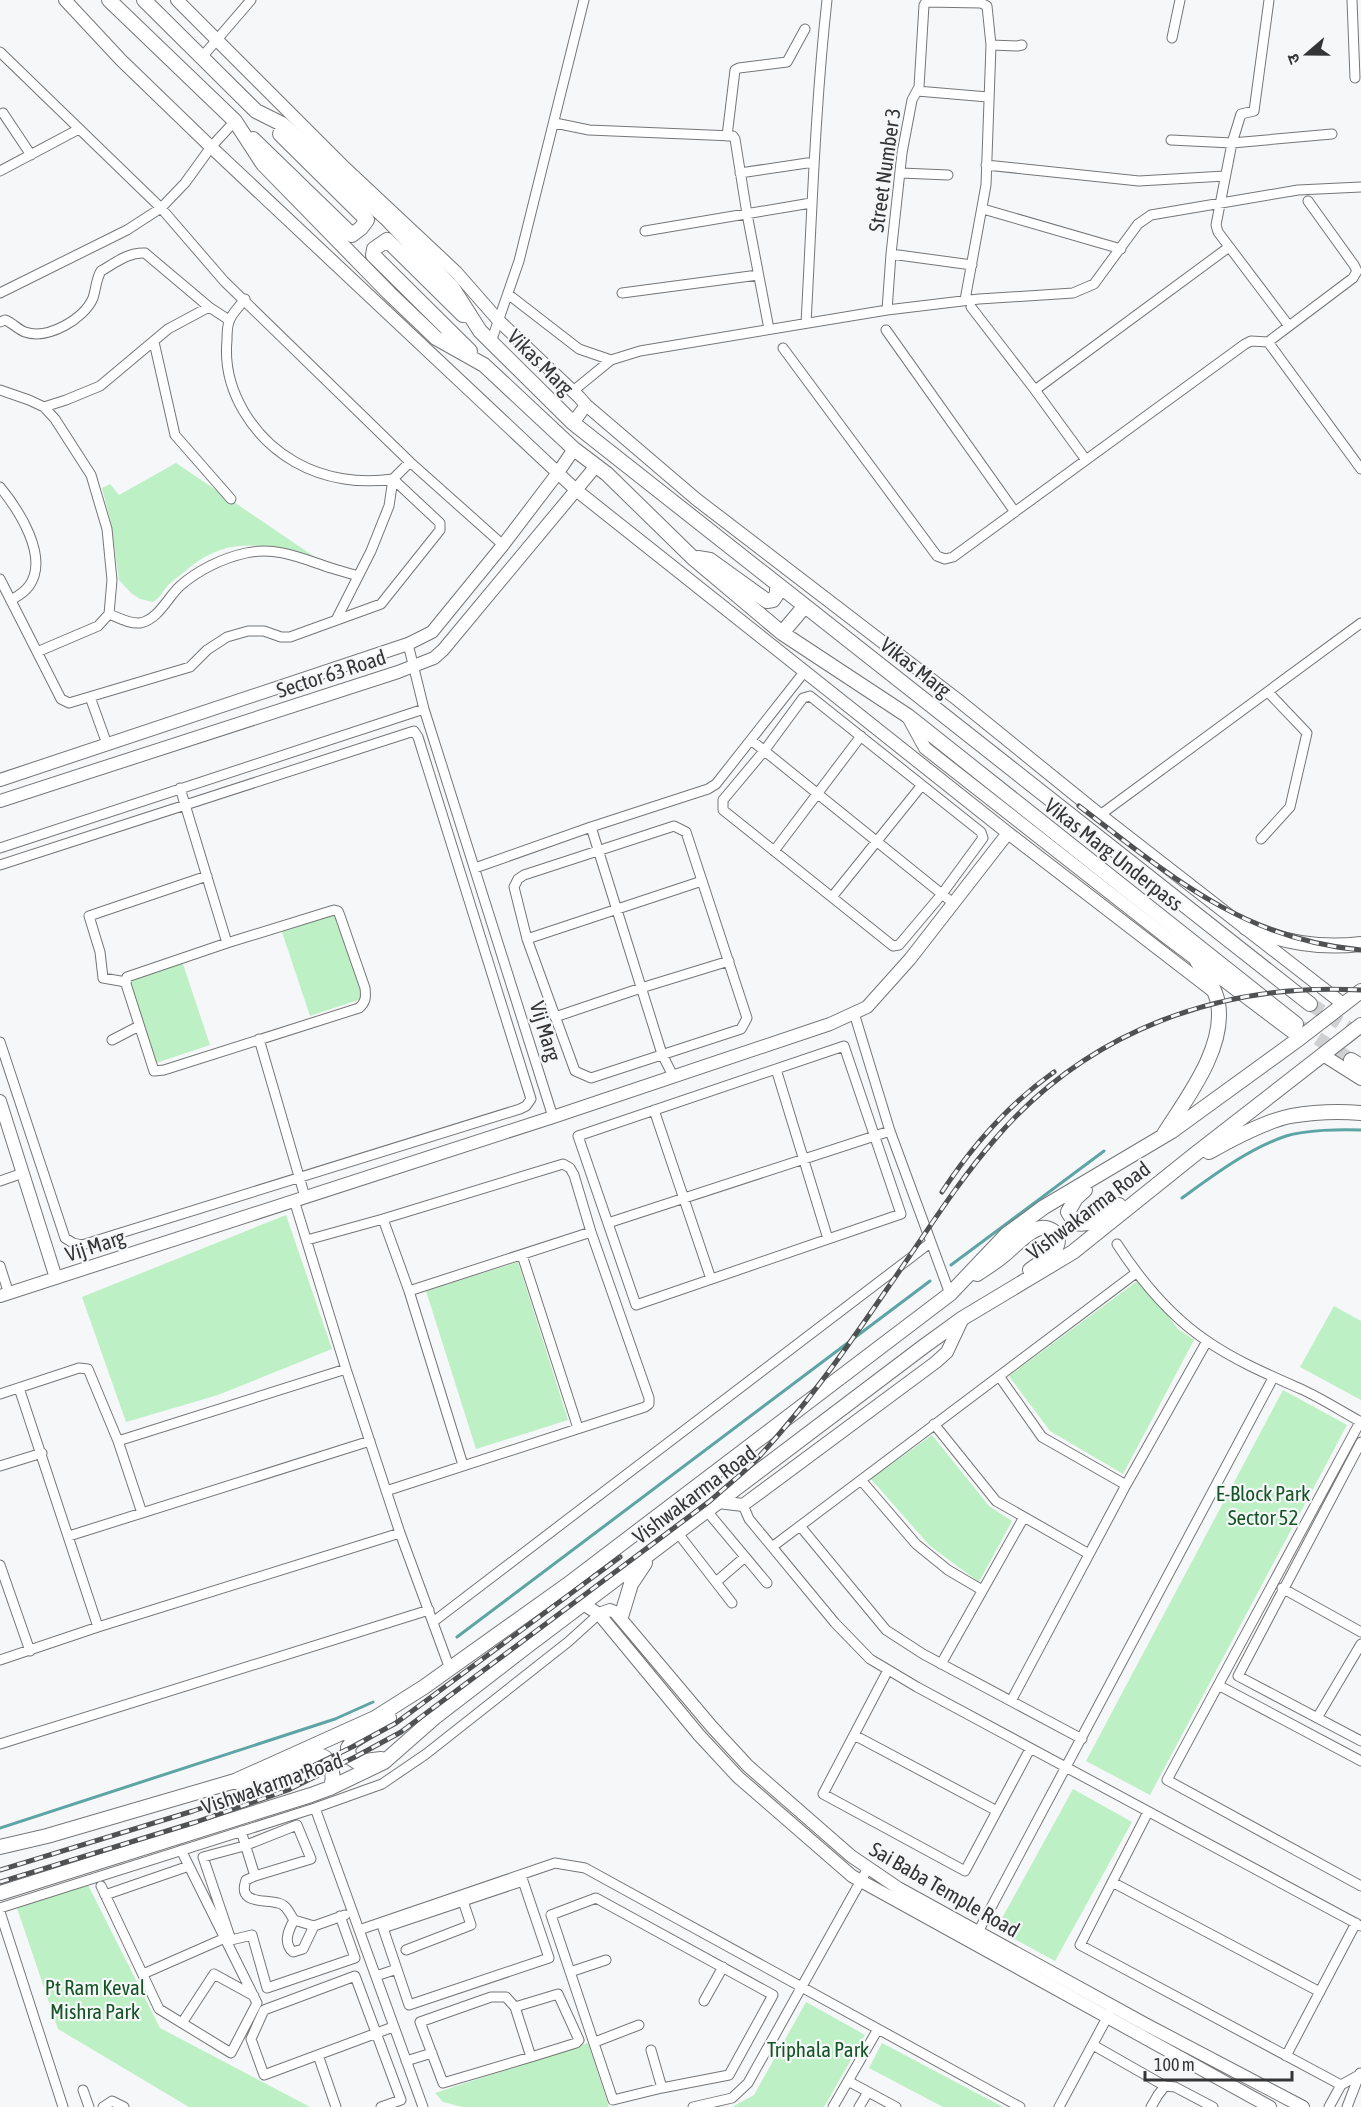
<svg xmlns="http://www.w3.org/2000/svg" width="1361" height="2107" font-family="'Asap Condensed','Noto Sans Devanagari',sans-serif">
<rect width="100%" height="100%" fill="#f6f7f9"/>
<path fill="#bdf0c4" d="M176,463L315,557C270,545 229,535 190,567C183,573 175,579 168,585C163,591 160,598 153,602L140,599L131,593L119,580L111,523L102,488L110,484L119,495Z
M336,914L364,998L310,1016L282,932Z
M182,961L210,1045L156,1063L128,979Z
M286,1215L332,1349L218,1395L126,1422L82,1297Z
M518,1262L568,1420L476,1449L426,1291Z
M1140,1279L1178,1329L1194,1340L1123,1474L1050,1431L1009,1376Z
M1334,1306L1361,1321V1400L1300,1367Z
M1283,1390L1347,1425L1150,1795L1086,1761Z
M932,1435L989,1506L1012,1521L979,1582L930,1546L871,1479Z
M1073,1789L1132,1822L1055,1961L996,1929Z
M88,1885L160,2028L310,2107H189L58,2029L17,1908Z
M806,2002L865,2035L824,2107H732L754,2095Z
M588,2043L609,2107H463L443,2102L435,2093Z
M882,2043L1003,2107H943L869,2068Z"/>
<g fill="none" stroke-linecap="round" stroke-linejoin="round">
<path stroke="#5da4a5" stroke-width="3" d="M1182,1198C1214,1175 1248,1149 1286,1136C1305,1130 1341,1129 1361,1130
M951,1265L1104,1151
M457,1637L930,1281
M0,1828L335,1719L373,1702"/>
<path stroke="#cfd0d2" stroke-width="14" stroke-dasharray="14 7" stroke-linecap="butt" d="M1310,1004L1361,1036
M1300,1027L1351,1060"/>
<defs>
<path id="minor" d="M1269,0L1254,111L1241,114L1232,143L1216,225L1218,232L1289,326
M1352,0L1355,78
M1172,38L1180,0
M991,45L1017,46L1022,45
M0,52L161,208L224,281L410,462L503,545
M202,57L251,0
M917,91L988,97
M3,113L31,155
M555,123L589,130L733,136L735,139L747,214L769,329
M727,136L735,70L739,68L787,62L805,29
M1171,140L1232,143L1332,134
M986,165L1139,181L1225,176
M0,171L79,129
M740,173L814,162
M901,173L948,175
M983,209L1121,249
M645,231L811,203
M891,254L972,265
M0,293L127,230L161,208L185,183L211,147L235,121
M622,293L758,275
M508,294L579,349L611,360L640,351L887,310L979,299L1073,293L1094,284L1138,224L1151,215L1298,190L1361,187
M245,299C240,306 231,314 229,322C227,327 227,334 227,340C222,390 253,438 295,462C325,479 360,484 393,479
M971,307L1035,390L1086,460
M887,310L891,254L902,153L912,100L919,87L924,5L926,2L981,3L987,6L991,45L986,185L965,300
M0,322L5,320C13,323 17,329 25,332C48,340 84,319 93,298C96,289 96,279 101,271C115,263 128,252 145,253L209,307L229,320
M806,323C812,215 815,108 827,0
M886,330L1015,512
M154,342L175,435L231,499
M491,342L519,261L584,0
M1268,342L1361,469
M783,348L937,556L945,559L953,557L1245,344L1251,341L1268,342L1353,278L1357,271L1354,265L1308,201
M0,390L29,400L44,407L55,419L91,475L107,529L112,580L109,614L98,626L37,652
M1035,390L1229,247
M573,391L611,360
M44,407L66,400L100,386L168,329L209,307
M0,487C18,509 50,557 29,586C24,593 18,596 11,600
M0,579L61,699L69,703L190,667L207,650L227,637L248,631H264L281,637H290L381,604L440,530V523L393,479
M109,614C119,618 130,624 140,623C158,620 168,597 180,586C198,570 223,558 246,553C277,546 303,559 331,568C340,571 349,573 358,576
M336,620L371,551L389,506L393,479L410,462
M408,644L424,709L553,1117
M810,696L981,832L983,838L942,894L899,945L893,946L723,810V800L764,751L803,698Z
M90,697L107,744
M751,740L953,903
M180,788L227,943
M1100,815L1361,623
M674,826L686,832L747,1018L741,1029L591,1078L575,1071L527,939L514,887L518,879L524,875Z
M591,827L662,1054L673,1076
M1261,839L1290,807L1307,733L1268,692
M0,848L424,709
M774,851L861,736
M0,865L414,731L418,737L531,1099L526,1106L520,1109L82,1245L73,1243L65,1238L0,1042
M475,868L591,827L708,789L716,784L805,671
M832,897L922,785
M334,910L338,911L340,916L365,988C366,997 366,1002 359,1008L164,1070L154,1071L126,984L127,977L227,943Z
M527,939L702,881
M126,982L103,978L100,952L89,916L207,876
M854,1013L890,1131L950,1294
M555,1017L641,988L729,961
M259,1039L305,1197
M112,1040L139,1026
M844,1046L901,1214L636,1305L578,1136Z
M776,1069L828,1239
M654,1110L711,1279
M0,1181L23,1173
M294,1200L346,1369L400,1533L450,1669
M383,1219L409,1291L463,1465
M608,1223L890,1131
M307,1240L383,1219L563,1164L570,1168L574,1175L591,1232L649,1398V1404L645,1407L386,1491
M1117,1244C1141,1281 1170,1316 1207,1341C1236,1361 1269,1375 1301,1389C1321,1398 1341,1411 1361,1422
M522,1255L578,1428
M0,1266L9,1294
M409,1291L591,1232
M999,1376L1042,1437L1126,1485
M19,1388L98,1627
M0,1394L79,1368L88,1369L118,1441L142,1513
M1360,1422L1167,1780L1361,1886
M934,1424L996,1501L1089,1554
M118,1441L346,1369
M1361,1442L1238,1676L1361,1741
M0,1466L42,1453
M861,1480L916,1544L948,1570L982,1590
M743,1505L749,1519L835,1623L870,1659L917,1687L1361,1926
M706,1510L767,1583
M800,1526L886,1630L923,1654L1082,1739
M677,1532L732,1603
M69,1536L370,1441
M772,1547L1136,1273
M0,1565L30,1651
M716,1582L745,1557
M1282,1588L1361,1632
M433,1622L930,1243
M0,1660L98,1627L400,1533
M941,1664L1024,1517
M888,1670L823,1794L965,1871L1030,1749
M1218,1685L1361,1761
M1011,1701L1126,1485L1207,1341
M1317,1718L1361,1644
M854,1735L997,1811
M0,1744L429,1610
M315,1808L423,2107
M1148,1812L1080,1945L1341,2085
M241,1831L255,1876L246,1880C237,1905 265,1899 278,1903C287,1905 289,1913 294,1920L314,1926
M255,1876L311,1859L297,1825L244,1846L203,1857L231,1940L252,1935L267,1988L355,1958L340,1916
M523,1881L549,1958L409,2005L383,1928Z
M1112,1882L1320,1992
M101,1886L159,2009L231,2053L257,2003L181,1850
M105,1895L189,1866
M596,1898L773,1995L729,2075L662,2088L613,2100L551,1915Z
M0,1908L315,1808L382,1784L426,1754L568,1642L599,1614
M0,1912L63,2107
M294,1920C288,1931 283,1943 293,1952L303,1949L314,1926L345,1915
M359,1930L555,1863L585,1868L1020,2107
M978,1932L1273,1378
M406,1950L471,1925L463,1901
M570,1972L606,1960
M143,1974L225,1938
M376,1976L397,1969
M491,1997H506L515,2007L531,2057L443,2083L420,2022Z
M704,2001L723,1967
M515,2007L558,1994L579,2040L576,2043L531,2057
M182,2023L214,1974L254,1996
M595,2042L639,2025
M1093,2045L1165,2086L1175,2087L1213,2107
M651,2050L662,2088
M318,2055L336,2107
M1286,2056L1356,1923
M406,2061L432,2053
M848,2081L896,2107
M83,2090L89,2107
M103,2107L112,2101L124,2107
M381,2107L401,2100L355,1976L264,2010L251,2039L264,2075L393,2027
M693,2107L732,2098L748,2083L868,1868
M833,2107L878,2029
M859,2107L868,2092
M1059,2107L1109,2014
M1151,2107L1158,2095L1165,2086
M1329,2107L1341,2085L1359,2075
M1347,2107L1360,2073"/>
<path id="tertiary" d="M65,0L121,60L211,147L576,490L1008,833L1213,991
M177,0L342,165L456,272L499,321L579,397L586,405L573,423
M586,405L696,499L958,700L1100,815L1343,1004
M908,717L925,748L1166,937L1300,1038
M0,780L408,644L432,632L503,545L557,474L574,449
M0,801L398,672L434,658L443,650L596,466
M1323,1055L1361,1079
M0,1101L56,1278
M0,1296L553,1117L830,1024L867,1007L910,959L1008,833
M718,1502L743,1505L936,1362L947,1352L963,1318
M583,1604L599,1614L699,1735L738,1777L852,1876L1270,2107
M599,1614L610,1610L615,1612L712,1727L748,1766L851,1856L898,1888L1145,2024L1303,2107"/>
<path id="secondary" d="M109,0L235,121L263,164L389,293L436,338L484,365L574,449L607,474L694,559L782,633L908,716L1296,1024
M144,0L256,111L282,124L386,218L452,287L480,331L573,423L1310,1004
M253,139L352,235L361,228L367,220L280,134
M463,315L387,240L374,249L373,255L470,351
M698,558L710,560L767,601L773,600L777,594V585
M782,633L804,607
M1246,928C1286,942 1318,949 1361,944
M1351,1060L1361,1066
M1164,1134C1186,1099 1226,1048 1218,1003C1215,988 1205,973 1197,961
M1209,1152C1232,1139 1265,1121 1291,1116C1314,1112 1338,1111 1361,1113
M1085,1190L1076,1198L1068,1212L1075,1223C1092,1227 1105,1214 1119,1205
M977,1274C986,1268 996,1262 1004,1255C1014,1247 1025,1234 1037,1229C1050,1224 1064,1236 1055,1249C1050,1257 1038,1264 1030,1270
M621,1617L631,1584L645,1563
M381,1759L357,1762L349,1757L348,1748L352,1742L389,1718
M235,1781L247,1787H253C267,1781 310,1754 321,1756C326,1757 328,1761 330,1766C333,1773 334,1781 330,1788
M0,1847L47,1836L235,1781L375,1718L424,1687L567,1585L950,1294L1006,1235L1044,1207L1172,1131L1300,1038L1361,991
M0,1893L311,1795L330,1788L384,1762L434,1718L526,1647L923,1347L963,1318L1073,1252L1194,1155L1361,1025"/>
</defs>
<use href="#minor" stroke="#757678" stroke-width="11"/>
<use href="#tertiary" stroke="#757678" stroke-width="14"/>
<use href="#secondary" stroke="#757678" stroke-width="16"/>
<use href="#minor" stroke="#fff" stroke-width="9"/>
<use href="#tertiary" stroke="#fff" stroke-width="12"/>
<use href="#secondary" stroke="#fff" stroke-width="14"/>
<defs>
<path id="rail" d="M1079,806C1169,875 1242,939 1361,950
M942,1192C972,1146 1009,1104 1054,1072
M0,1870L193,1811L286,1779L352,1747L396,1723L620,1557
M0,1882L196,1822L288,1790L355,1757L401,1732L710,1501C724,1488 740,1476 754,1462C804,1409 846,1349 887,1289C923,1238 955,1185 996,1138C1088,1031 1221,982 1361,990"/>
</defs>
<use href="#rail" stroke="#505152" stroke-width="5"/>
<use href="#rail" stroke="#f6f7f9" stroke-width="3" stroke-dasharray="9" stroke-linecap="butt"/>
</g>
<g text-anchor="middle" dominant-baseline="central" stroke-width="4.5" stroke-linejoin="round" paint-order="stroke">
<g font-size="21" fill="#343536" stroke="#f6f7f9">
<text transform="translate(884 170) rotate(-82)">Street Number 3</text>
<text transform="translate(541 362) rotate(45)">Vikas Marg</text>
<text transform="translate(916 667) rotate(38)">Vikas Marg</text>
<text transform="translate(331 673) rotate(-18)">Sector 63 Road</text>
<text transform="translate(1114 854) rotate(38)">Vikas Marg Underpass</text>
<text transform="translate(546 1031) rotate(73)">Vij Marg</text>
<text transform="translate(1088 1210) rotate(-37)">Vishwakarma Road</text>
<text transform="translate(95 1245) rotate(-18)">Vij Marg</text>
<text transform="translate(694 1494) rotate(-37)">Vishwakarma Road</text>
<text transform="translate(272 1783) rotate(-19)">Vishwakarma Road</text>
<text transform="translate(945 1889) rotate(30)">Sai Baba Temple Road</text>
</g>
<g font-size="21" fill="#145526" stroke="#f6f7f9">
<text x="1263" y="1493">E-Block Park<tspan x="1263" dy="24">Sector 52</tspan></text>
<text x="95" y="1987">Pt Ram Keval<tspan x="95" dy="24">Mishra Park</tspan></text>
<text x="818" y="2049">Triphala Park</text>
</g>
</g>
<g transform="translate(1307 54) rotate(250)" stroke="#f6f7f9" stroke-width="4.5" paint-order="stroke">
<path d="M0-4.5L10 22L0 15L-10 22Z" fill="#343536"/>
<text y="-9" font-size="16" font-weight="bold" text-anchor="middle" fill="#343536">उ</text>
</g>
<path d="M1145 2071v9h147v-9" fill="none" stroke="#343536" stroke-width="3"/>
<text x="1154" y="2071" font-size="18" fill="#343536" stroke="#f6f7f9" stroke-width="4.5" paint-order="stroke">100 m</text>
</svg>
